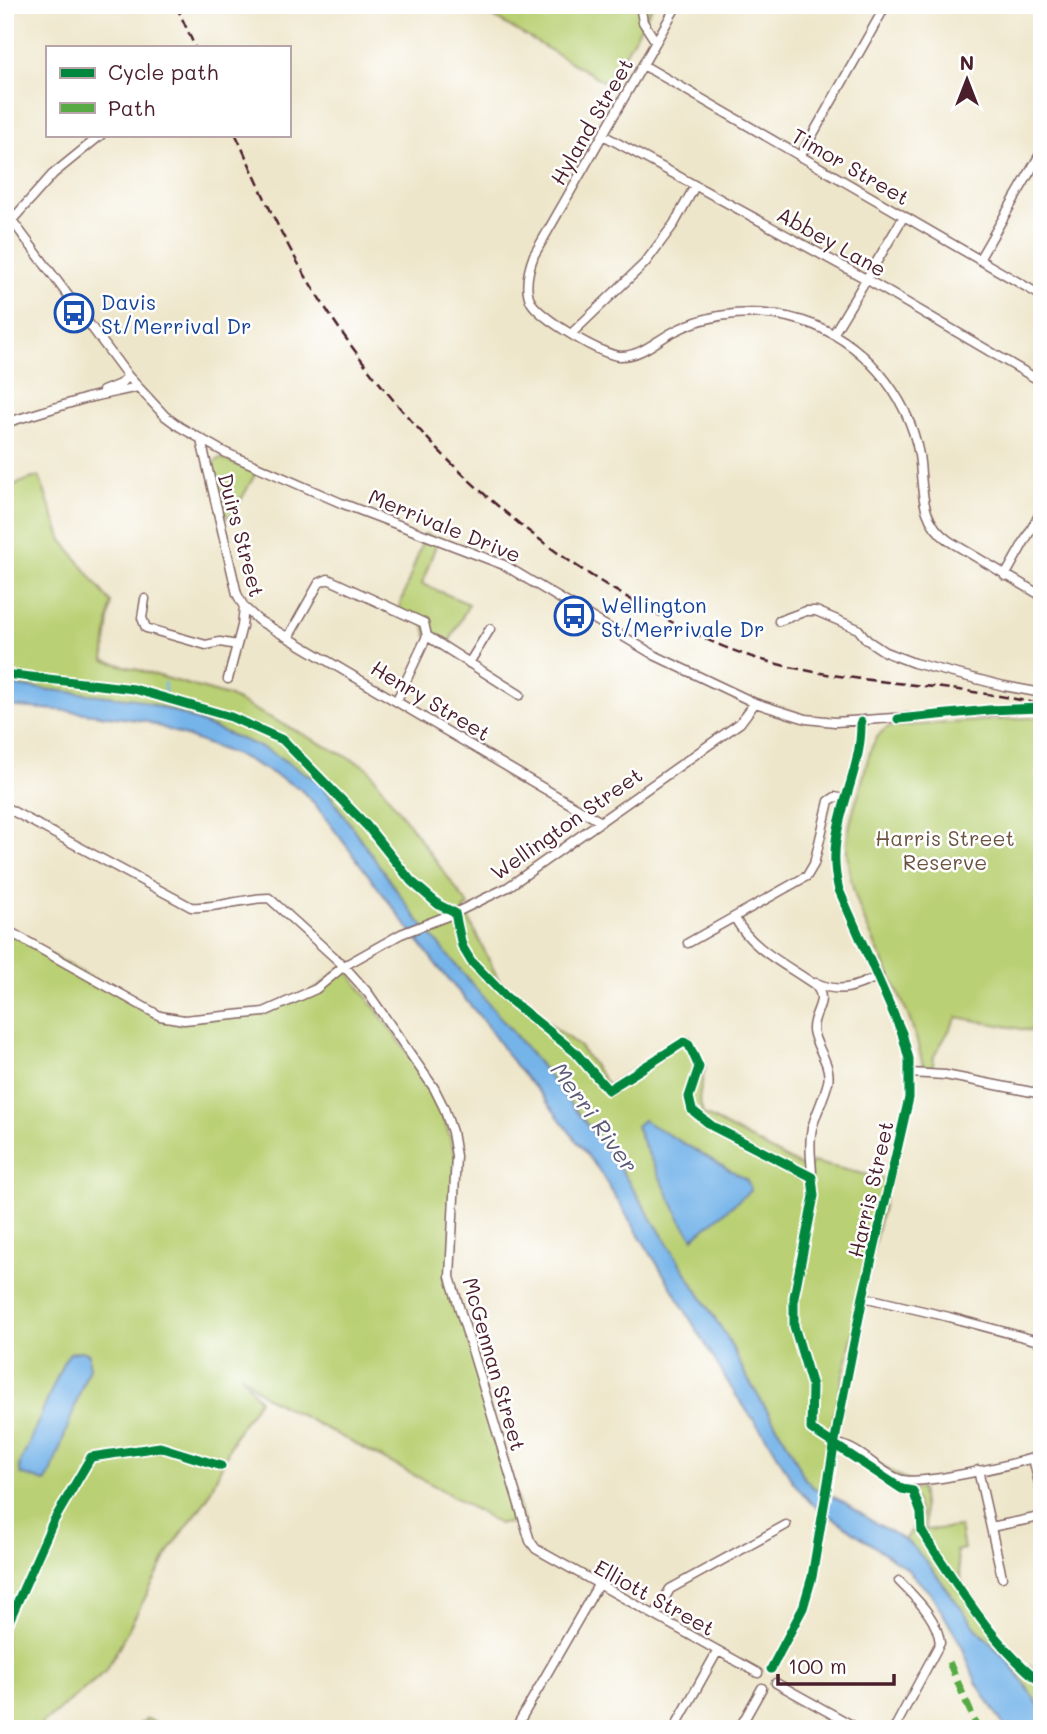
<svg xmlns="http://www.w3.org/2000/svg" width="1047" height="1734" font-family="Mali,sans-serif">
<rect width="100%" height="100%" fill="#fff"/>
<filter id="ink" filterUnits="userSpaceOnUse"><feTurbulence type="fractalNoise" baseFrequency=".0143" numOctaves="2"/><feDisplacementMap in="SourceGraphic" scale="14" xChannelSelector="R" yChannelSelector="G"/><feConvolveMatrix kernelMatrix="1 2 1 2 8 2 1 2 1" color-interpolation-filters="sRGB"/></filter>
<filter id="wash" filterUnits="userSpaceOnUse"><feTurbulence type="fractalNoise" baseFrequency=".00686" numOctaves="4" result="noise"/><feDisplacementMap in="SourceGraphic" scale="28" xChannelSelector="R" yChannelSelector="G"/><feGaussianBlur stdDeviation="1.57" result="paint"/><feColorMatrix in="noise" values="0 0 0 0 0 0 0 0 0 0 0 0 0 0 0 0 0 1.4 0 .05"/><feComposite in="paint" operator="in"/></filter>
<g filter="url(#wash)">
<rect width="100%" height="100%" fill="#eee6ca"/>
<path fill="#bad074" stroke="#827850" stroke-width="2" d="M473,5H653L608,84Z
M221,458L256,473L233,514L227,518L213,468V463Z
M39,476L62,540L111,603L104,660L228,696L367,767L463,898L469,906L464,909L503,989L580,1047L608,1085L688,1036L705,1067L699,1099L703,1114L808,1170L812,1162L889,1180L828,1440C857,1449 883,1468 910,1482L913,1490L921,1488L926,1530L960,1527L964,1549L956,1551L962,1585L993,1632L1026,1664L1042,1673V1710L1010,1663L976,1628L926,1561L905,1540L921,1516L915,1498L909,1491L902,1489L835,1443L827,1494L814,1488L805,1479L790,1448L746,1376L728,1339L614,1159L536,1060L414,915L321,783L267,750L173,711L135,699L5,685V488Z
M425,534L438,539L422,584L469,604L446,648L427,636L424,623L398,611Z
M1042,717V1033L957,1017L934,1056L932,1069L923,1064L921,1058C908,989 849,920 847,851C846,827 857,801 863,778C868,759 871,737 888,727Z
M5,929L139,1005L184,1020L264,1012L316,989L344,966L434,1088L456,1156L450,1277L524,1522L499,1524L435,1486L264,1396L240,1373L259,1400L235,1435L207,1499L172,1547L106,1671L36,1729H5Z
M147,1719L171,1729H132Z"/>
<path fill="#75b4e9" stroke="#606a8a" stroke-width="2" d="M5,685L135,699L173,711L267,750L321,783L414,915L536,1060L614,1159L728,1339L746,1376L790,1448L805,1479L814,1488L844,1502L867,1518L908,1542L926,1561L976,1628L1010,1663L1042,1710V1729H1006L976,1682L962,1646L932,1595L906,1568L810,1502L793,1482L771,1444L735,1394L664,1275L598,1169L539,1092L518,1069L482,1019L438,967L314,803L299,788L244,758L145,721L70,711L5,706Z
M643,1120L747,1180L751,1190L693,1238L681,1220L641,1139L636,1126Z
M82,1351L89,1354V1367L51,1473L45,1482L21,1474L19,1466L64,1361L70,1353Z"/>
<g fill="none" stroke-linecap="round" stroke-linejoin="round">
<path stroke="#75b4e9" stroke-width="2.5" d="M164,683L165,695"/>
</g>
</g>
<g filter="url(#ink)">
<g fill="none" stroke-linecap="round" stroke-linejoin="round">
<defs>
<path id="minor" d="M640,5L643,22L656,42
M677,5L534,255C529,268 524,288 531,302C540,318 602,356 621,356C641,356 656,341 673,332C712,311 761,308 803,321C862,340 908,394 919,455C924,488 918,519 949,541L1042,596
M643,65L1042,296
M603,135L866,279L1042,382
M800,157L886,5
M5,211L128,376L165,416L180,427L224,452L341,503L504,565L656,656L755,703L806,719L835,722L1042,708
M12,220L53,174L101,135
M980,258L1042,151
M572,333L645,263L674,224L695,186
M834,333L904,216
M103,391L120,384L128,376
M5,423L87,398L138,387
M201,440L237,594L244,607L242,626L228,679
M1005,576L1042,510
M145,599L142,618L146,628L206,645L220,642L237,645
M244,607L258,620L601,822
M779,621L806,611H816L858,629L867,640L885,652L914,663L1004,686L1042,693
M289,636L319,583L328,579L424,623L427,636L397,700
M427,636L520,695
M469,663L490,629
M5,807L191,907C217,909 242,898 269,898L344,966L368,993L434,1088L444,1108L452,1132L456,1156L450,1277L530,1541L536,1549L758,1673
M735,918C751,949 787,965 815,985C830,1001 812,1012 813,1030C815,1047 832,1064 828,1082C824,1098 816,1113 812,1128C808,1145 812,1161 812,1177
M5,929L160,1016L184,1020L264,1012L316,989L344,966L401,934L455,913L508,887L740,723L755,703
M688,943L807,876L814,864L829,801L835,797L844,799
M816,983C840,994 856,987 879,976
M910,1073L945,1075L1042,1094
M863,1297L949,1317L1042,1342
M834,1443C863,1449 874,1469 899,1479C919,1487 1019,1463 1042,1455
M1033,1458L1042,1496
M978,1470L1002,1577
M991,1527L1035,1518L1042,1514
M655,1615L670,1589L786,1525
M771,1669L803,1608L812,1577L838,1423L863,1297L909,1098V1059L902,1033L839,890C822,827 862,782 861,722
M776,1683L859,1729
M515,1729L598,1585
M674,1729L717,1652
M739,1729L762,1688
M894,1729L940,1643C937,1617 916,1599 899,1581"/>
</defs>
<use href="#minor" stroke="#836563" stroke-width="11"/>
<use href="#minor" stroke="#fff" stroke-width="8"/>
<path stroke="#4a1f2b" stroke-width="2.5" stroke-dasharray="10 5" stroke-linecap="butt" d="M176,5L195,47
M236,135C256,178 274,222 298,263C376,399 487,516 623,595C669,621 714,647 766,661C856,686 951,682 1042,705"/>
<path stroke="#57aa44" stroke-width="7" stroke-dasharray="14 7" stroke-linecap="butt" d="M949,1662L978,1729"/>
<defs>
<path id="cycleway" d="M5,674L134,689L231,717L283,740L367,826L411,881L439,905L455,913L462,946L471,961L505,996L575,1052L608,1090L684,1042L689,1045L699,1067L689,1097L692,1110L712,1126L812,1177L814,1196L794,1297V1326L812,1386L811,1429L902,1489L913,1491L921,1513L922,1532C958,1585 990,1643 1042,1683
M898,719L989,710L1042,708
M5,1630L53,1522L91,1457L160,1447L221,1466
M771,1669L803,1608L812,1577L838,1423L863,1297L909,1098V1059L902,1033L839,890C822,827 862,782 861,722"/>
</defs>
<use href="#cycleway" stroke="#fff" stroke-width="13"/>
<use href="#cycleway" stroke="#00873e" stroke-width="9"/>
</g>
</g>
<defs>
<symbol id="bus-ring" viewBox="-11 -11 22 22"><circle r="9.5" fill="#fff" stroke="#1a4fb4" stroke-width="1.5"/><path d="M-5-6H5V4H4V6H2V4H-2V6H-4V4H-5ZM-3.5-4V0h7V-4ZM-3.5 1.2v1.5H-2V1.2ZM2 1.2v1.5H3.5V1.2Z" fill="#1a4fb4"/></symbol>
</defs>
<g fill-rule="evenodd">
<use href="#bus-ring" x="52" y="291" width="44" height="44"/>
<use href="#bus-ring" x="552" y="594" width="44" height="44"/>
</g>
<g text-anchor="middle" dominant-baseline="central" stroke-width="5" stroke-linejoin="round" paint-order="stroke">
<g font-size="21" fill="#4a1f2b" stroke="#fff">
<text transform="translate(591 121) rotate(-60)">Hyland Street</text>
<text transform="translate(851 166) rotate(30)">Timor Street</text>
<text transform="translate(832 241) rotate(29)">Abbey Lane</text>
<text transform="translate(445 525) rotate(22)">Merrivale Drive</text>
<text transform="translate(242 535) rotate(75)">Duirs Street</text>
<text transform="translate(431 700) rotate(31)">Henry Street</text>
<text transform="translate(566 823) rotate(-35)">Wellington Street</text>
<text transform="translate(870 1189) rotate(-77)">Harris Street</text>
<text transform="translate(495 1364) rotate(74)">McGennan Street</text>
<text transform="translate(655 1597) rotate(29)">Elliott Street</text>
</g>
<g font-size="21" fill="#164399" stroke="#fff" text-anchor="start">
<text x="101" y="301">Davis<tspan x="101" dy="24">St/Merrival Dr</tspan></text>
<text x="601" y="604">Wellington<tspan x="601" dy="24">St/Merrivale Dr</tspan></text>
</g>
<g font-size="21" fill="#6c5441" stroke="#fff">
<text x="945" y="837">Harris Street<tspan x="945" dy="24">Reserve</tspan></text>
</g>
<g font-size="23" font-style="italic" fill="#5b5b77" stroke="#fff">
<text transform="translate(595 1117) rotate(54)">Merri River</text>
</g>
</g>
<rect width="1047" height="1734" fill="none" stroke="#fff" stroke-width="28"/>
<rect x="46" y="46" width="245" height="91" fill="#ffffff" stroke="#b7a5aa" stroke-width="2"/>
<rect x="60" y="68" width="35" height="10" fill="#00873e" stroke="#b7a5aa" stroke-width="2"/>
<text x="108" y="80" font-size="21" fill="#4a1f2b">Cycle path</text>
<rect x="60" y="103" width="35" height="10" fill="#57aa44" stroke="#b7a5aa" stroke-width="2"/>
<text x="108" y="116" font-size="21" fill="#4a1f2b">Path</text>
<g transform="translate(967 80)" stroke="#ffffff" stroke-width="5" paint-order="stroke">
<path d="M0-5L12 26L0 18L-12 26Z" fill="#4a1f2b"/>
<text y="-10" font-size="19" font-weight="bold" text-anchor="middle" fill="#4a1f2b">N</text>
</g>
<path d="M778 1674v10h116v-10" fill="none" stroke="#4a1f2b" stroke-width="3.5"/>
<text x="788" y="1674" font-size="21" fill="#4a1f2b" stroke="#ffffff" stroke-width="5" paint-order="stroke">100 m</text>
</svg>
